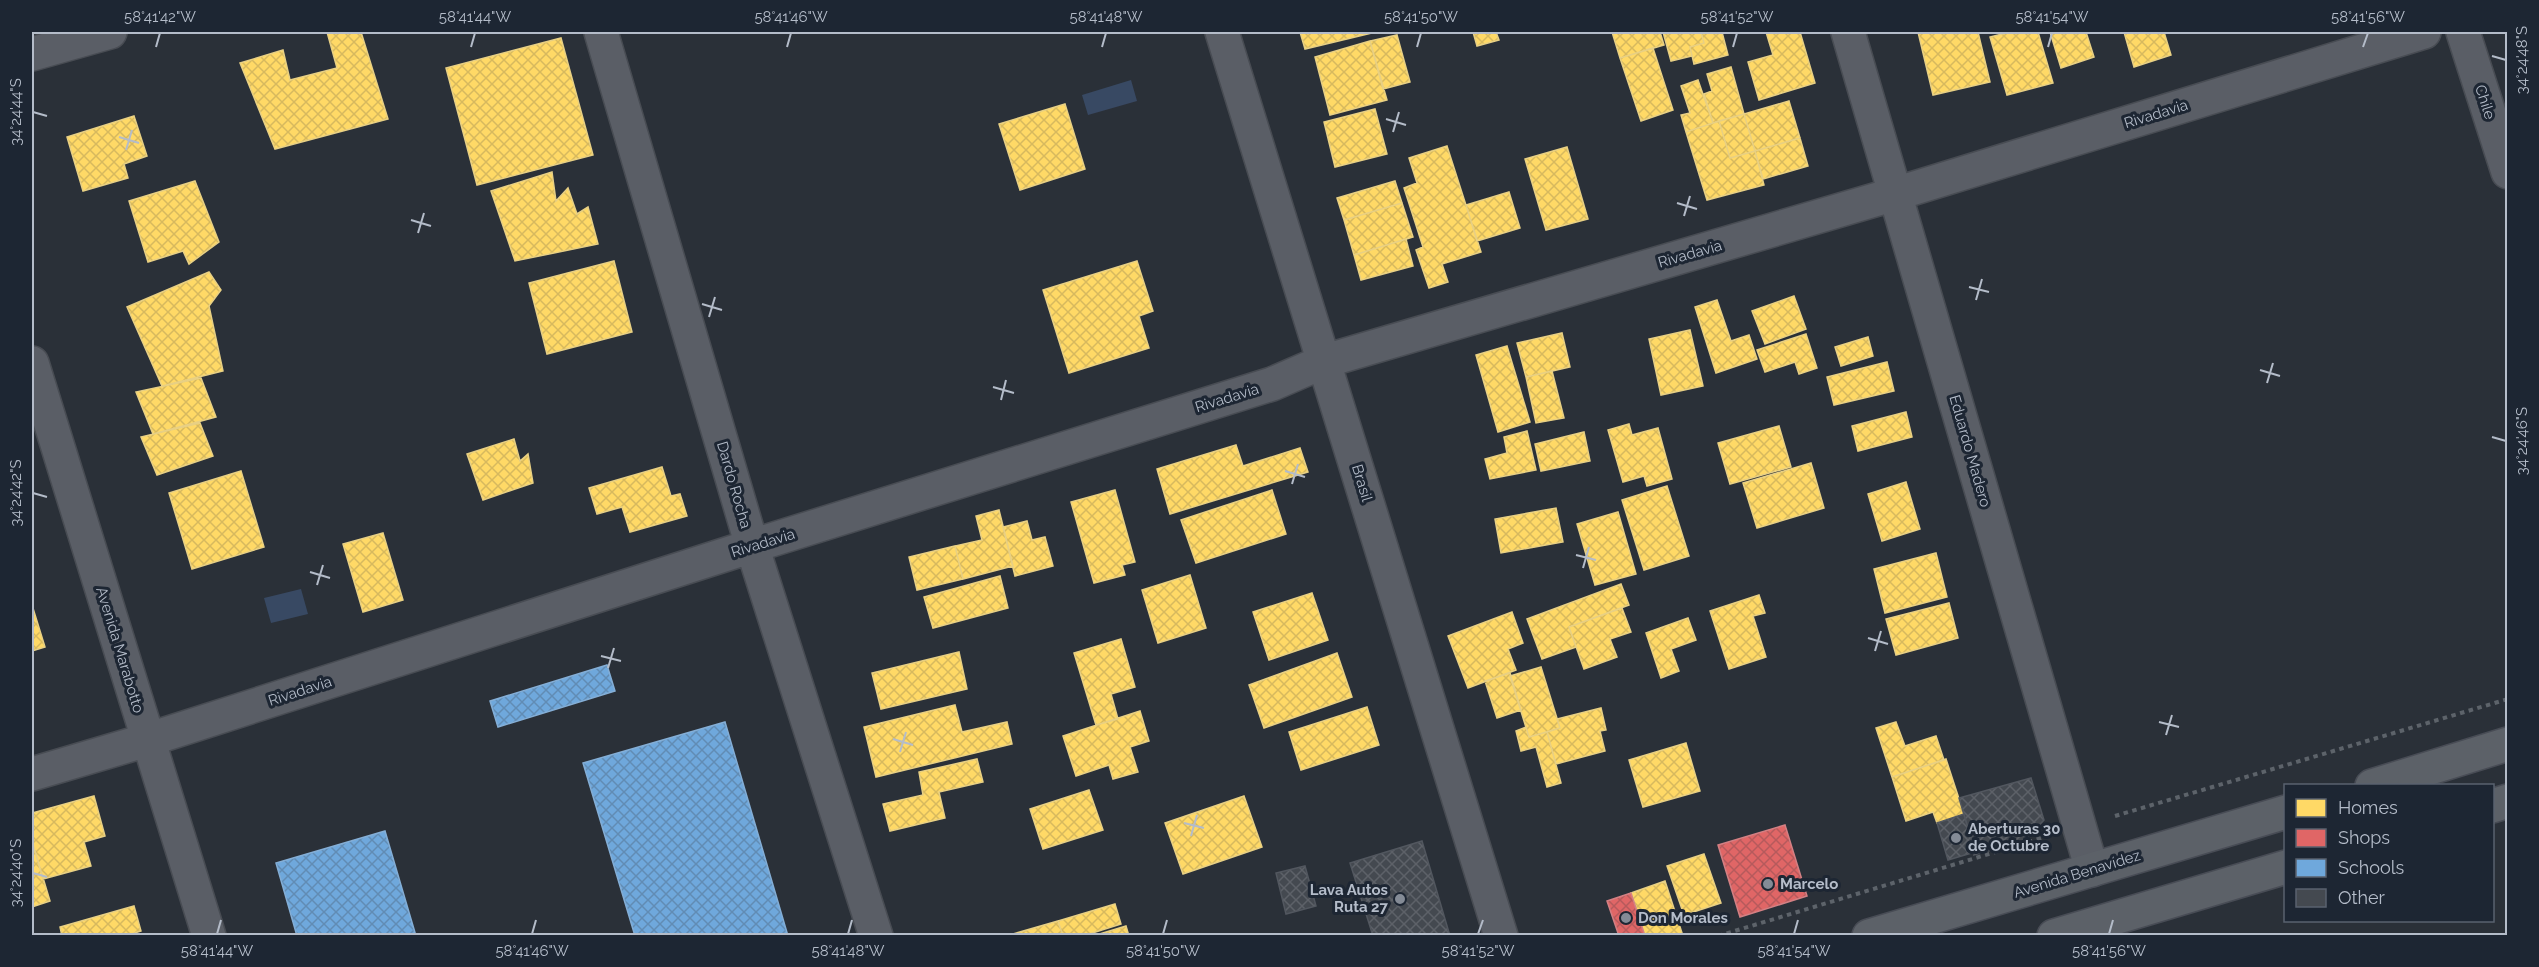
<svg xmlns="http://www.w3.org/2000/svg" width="2539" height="967" font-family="Raleway,sans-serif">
<defs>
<pattern id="homes-cross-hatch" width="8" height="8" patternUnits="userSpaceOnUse" patternTransform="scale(1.5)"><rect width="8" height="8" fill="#ffd966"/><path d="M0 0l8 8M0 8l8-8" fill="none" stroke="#d7b95e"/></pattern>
<pattern id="shops-cross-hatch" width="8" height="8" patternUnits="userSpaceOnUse" patternTransform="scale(1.5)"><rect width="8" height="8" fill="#e06666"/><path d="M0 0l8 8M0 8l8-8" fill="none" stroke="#b65a5c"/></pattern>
<pattern id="schools-cross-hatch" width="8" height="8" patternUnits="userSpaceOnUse" patternTransform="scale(1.5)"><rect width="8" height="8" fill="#6fa8dc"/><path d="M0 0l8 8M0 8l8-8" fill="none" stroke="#618cb4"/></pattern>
<pattern id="building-cross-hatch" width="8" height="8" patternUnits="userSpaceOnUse" patternTransform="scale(1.5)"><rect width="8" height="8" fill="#444950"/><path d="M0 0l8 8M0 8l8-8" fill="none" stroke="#5d6168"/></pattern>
</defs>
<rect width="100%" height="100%" fill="#2a3038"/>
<path fill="#384963" d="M1131,80L1137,101L1088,115L1082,95Z
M301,589L308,614L271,623L264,598Z"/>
<path fill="url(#homes-cross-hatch)" stroke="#e8d084" stroke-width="1.5" d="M327,32H361L388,119L275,149L240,63L283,50L290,80L337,68Z
M1300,32H1376L1305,49Z
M1473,32H1496L1499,40L1477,46Z
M1612,32H1660L1664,45L1620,58Z
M1663,32H1701L1704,43L1690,47L1692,56L1671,61Z
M1701,32H1722L1728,55L1694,64L1690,47L1704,43Z
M1766,32H1800L1815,83L1759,100L1748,62L1773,55Z
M1918,32H1978L1990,82L1933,95Z
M2010,32H2038L2053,83L2007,95L1990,37Z
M2050,32H2086L2094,57L2061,68Z
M2124,32H2164L2171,55L2134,67Z
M1397,35L1410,82L1383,89L1370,41Z
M561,38L593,155L477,185L446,68Z
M1370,41L1387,100L1330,115L1315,57Z
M1653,48L1673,110L1641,121L1620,58Z
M1731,67L1744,114L1713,123L1704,94L1712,91L1707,74Z
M1698,80L1713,123L1686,132L1681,115L1690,113L1681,86Z
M1789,101L1800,138L1755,151L1744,114Z
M1065,104L1085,169L1020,190L999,124Z
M1375,109L1387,154L1335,167L1324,122Z
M1744,114L1755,151L1730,158L1719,121Z
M134,116L147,156L124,164L128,178L83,191L67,137Z
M1719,121L1730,158L1755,151L1764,185L1707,200L1686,132Z
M1800,138L1808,166L1763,179L1755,151Z
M1447,146L1481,252L1442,264L1448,282L1429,288L1416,250L1423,247L1404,188L1417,183L1409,158Z
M1567,147L1588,219L1546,230L1525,159Z
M552,172L556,201L568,188L577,214L588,207L598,244L515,261L491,191Z
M195,181L219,242L189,264L183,251L148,262L129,201Z
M1395,181L1402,203L1344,220L1337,198Z
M1509,192L1520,228L1477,241L1466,205Z
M1402,203L1413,237L1354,255L1344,220Z
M1406,239L1413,266L1361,280L1354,255Z
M614,261L632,332L547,354L529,283Z
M1137,261L1153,311L1139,316L1149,348L1069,373L1043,290Z
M209,272L221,290L209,306L223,371L162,386L127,307Z
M1794,296L1806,329L1765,344L1752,311Z
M1717,300L1731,341L1749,335L1757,359L1716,373L1695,307Z
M1690,330L1703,386L1661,395L1649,339Z
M1562,333L1570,367L1526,377L1517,343Z
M1806,334L1817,368L1799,374L1795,362L1765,372L1757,350Z
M1868,337L1873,356L1841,366L1835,347Z
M1507,346L1530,422L1498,432L1476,355Z
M1887,362L1894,391L1834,405L1827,377Z
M1552,371L1564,418L1536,423L1526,377Z
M201,378L216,417L153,434L136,392Z
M1906,412L1912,437L1858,451L1852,426Z
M200,423L213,456L157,475L141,437Z
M1629,424L1632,435L1658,428L1672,479L1647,486L1644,476L1623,482L1608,430Z
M1779,426L1791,467L1730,484L1718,443Z
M1527,431L1536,470L1490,479L1485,459L1507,453L1504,437Z
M1584,432L1590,461L1541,471L1535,444Z
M514,439L520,461L528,454L533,483L483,500L467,454Z
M1236,445L1243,466L1300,448L1308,472L1170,514L1157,469Z
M1811,463L1824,508L1757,528L1743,483Z
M662,467L671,496L680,494L687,516L630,532L622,507L597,514L589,488Z
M241,471L264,547L192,569L169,493Z
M1906,482L1920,529L1882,541L1868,494Z
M1667,486L1689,556L1644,570L1622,500Z
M1115,490L1135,562L1122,565L1125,575L1094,583L1071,502Z
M1272,490L1286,534L1196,563L1181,520Z
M1556,508L1563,542L1501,553L1495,519Z
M999,510L1013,566L963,579L955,546L982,540L976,516Z
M1618,512L1636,574L1595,585L1577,524Z
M1027,521L1032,540L1045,537L1053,566L1015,576L1003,527Z
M383,533L403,600L363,612L343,544Z
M955,546L963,579L917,590L909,557Z
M1936,553L1947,597L1885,613L1874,569Z
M1190,575L1206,628L1158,643L1142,590Z
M1000,576L1008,608L933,628L924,597Z
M1621,584L1629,605L1569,627L1576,647L1542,659L1527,619Z
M1312,593L1328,640L1269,660L1253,612Z
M1759,595L1765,613L1753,616L1766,657L1729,669L1710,611Z
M1949,603L1958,638L1896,655L1886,619Z
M32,605L45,647L32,651Z
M1622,608L1631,632L1610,639L1617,657L1584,669L1569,627Z
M1512,612L1523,643L1508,649L1516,670L1468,688L1448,636Z
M1688,618L1696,640L1671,649L1679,671L1661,678L1646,633Z
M1121,639L1135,687L1111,694L1118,719L1096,725L1074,653Z
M959,652L967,689L881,709L872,673Z
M1337,653L1352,697L1264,728L1249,685Z
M1541,667L1560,728L1529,737L1510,676Z
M1510,673L1521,710L1497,718L1485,681Z
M955,705L962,732L1007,722L1012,744L876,777L864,727Z
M1367,707L1379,745L1301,770L1289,732Z
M1601,708L1606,730L1600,731L1605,751L1556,764L1547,732L1560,728L1557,719Z
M1140,711L1149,741L1130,747L1138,772L1113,779L1109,765L1076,776L1063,736Z
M1896,722L1905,746L1936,736L1944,760L1892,777L1876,728Z
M1526,727L1529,737L1547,732L1561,783L1547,787L1536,747L1521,751L1516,731Z
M1686,743L1700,791L1643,807L1629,760Z
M977,759L983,782L939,792L945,818L890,831L883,804L923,795L919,772Z
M1946,759L1964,814L1937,823L1933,812L1906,821L1892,777Z
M1089,790L1103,830L1043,849L1030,809Z
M94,796L105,836L84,842L91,866L43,879L32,841V813Z
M1244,796L1262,847L1183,874L1165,823Z
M32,841L50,901L32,907Z
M1704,854L1721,903L1684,915L1667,866Z
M1665,881L1683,936H1645L1631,893Z
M1115,904L1121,924L1083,936H1063L1058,921Z
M134,906L141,931L125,936H62L60,927Z
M1058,921L1063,936H1014L1013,934Z
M1126,926L1129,936H1093Z"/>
<path fill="url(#shops-cross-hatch)" stroke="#d38084" stroke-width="1.5" d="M1785,825L1807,896L1740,917L1718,845Z
M1631,893L1645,936H1619L1607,901Z"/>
<path fill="url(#schools-cross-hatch)" stroke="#84aed6" stroke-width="1.5" d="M607,665L615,691L498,727L490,701Z
M725,722L788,936H635L583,763Z
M385,831L416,936H297L276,863Z"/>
<path fill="url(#building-cross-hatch)" stroke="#52575f" stroke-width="1.5" d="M2031,778L2044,820L2024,841L1974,855L1975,852L1959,798Z
M1964,814L1975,852L1948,860L1937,823Z
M1422,841L1450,936H1373L1350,863Z
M1305,866L1316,906L1286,914L1276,873Z"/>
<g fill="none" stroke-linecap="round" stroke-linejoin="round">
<defs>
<path id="minor" d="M601,32L752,546L876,936
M1222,32L1501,936
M1848,32L2092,870
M2463,32L2508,172
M32,54L110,32
M32,363L209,936
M32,774L147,740L752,546L1272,384L1325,361L1895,194L2424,32"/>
<path id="major" d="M2372,786L2508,744
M2492,806L2508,801
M1869,936L2286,812
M2054,936L2286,867"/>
</defs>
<use href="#minor" stroke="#484c53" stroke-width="36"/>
<use href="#major" stroke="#484c55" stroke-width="36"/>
<path stroke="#5d636a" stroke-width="4" stroke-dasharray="4.5 4.5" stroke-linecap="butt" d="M2115,816L2508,699
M1718,936L2045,837"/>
<use href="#minor" stroke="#5a5e66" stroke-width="33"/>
<use href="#major" stroke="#5c6168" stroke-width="33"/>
</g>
<path fill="none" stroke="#b4bcc9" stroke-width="2" d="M156,47L160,33M471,47L475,33M787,47L791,33M1102,47L1106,33M1417,47L1421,33M1733,47L1737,33M2048,47L2052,33M2363,47L2368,33M2492,56L2506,60M33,112L47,116M1386,119L1406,125M1393,132L1399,112M119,137L139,143M126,150L132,130M1677,203L1697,209M1684,216L1690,196M411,220L431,226M418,233L424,213M1969,287L1989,292M1976,300L1982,279M702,304L722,310M709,317L715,297M2260,370L2280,376M2267,383L2273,363M993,387L1014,393M1001,400L1006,380M2492,437L2506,441M1285,471L1305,477M1292,484L1298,464M33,493L47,497M1576,555L1596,560M1583,568L1589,547M310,572L330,578M317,585L323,565M1868,638L1888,644M1875,651L1881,631M601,656L621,661M608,668L614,648M2159,722L2179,727M2166,735L2172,715M893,739L913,745M900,752L906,732M1184,823L1204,828M1191,836L1197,815M33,873L47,877M217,934L221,920M532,934L536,920M848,934L852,920M1163,934L1167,920M1478,934L1483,920M1794,934L1798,920M2109,934L2113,920"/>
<g fill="#848b96" stroke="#1d2633" stroke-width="2">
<circle cx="1956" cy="838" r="6"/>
<circle cx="1768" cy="884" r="6"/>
<circle cx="1400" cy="899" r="6"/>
<circle cx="1626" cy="918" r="6"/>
</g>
<g text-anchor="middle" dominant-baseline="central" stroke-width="6" stroke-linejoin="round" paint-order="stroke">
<g font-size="15" fill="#b4bcc9" stroke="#1d2633">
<text transform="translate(2485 102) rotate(72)">Chile</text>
<text transform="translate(2156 114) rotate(-17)">Rivadavia</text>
<text transform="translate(1690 254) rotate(-16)">Rivadavia</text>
<text transform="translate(1227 398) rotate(-17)">Rivadavia</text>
<text transform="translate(1970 451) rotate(74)">Eduardo Madero</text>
<text transform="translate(1362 483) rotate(73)">Brasil</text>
<text transform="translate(734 485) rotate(74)">Dardo Rocha</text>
<text transform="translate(763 543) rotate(-17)">Rivadavia</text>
<text transform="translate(120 650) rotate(73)">Avenida Marabotto</text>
<text transform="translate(300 691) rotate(-18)">Rivadavia</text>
<text transform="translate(2077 874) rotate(-17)">Avenida Benavídez</text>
</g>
<g font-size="15" font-weight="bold" fill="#b4bcc9" stroke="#1d2633" text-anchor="start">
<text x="1968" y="829">Aberturas 30<tspan x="1968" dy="17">de Octubre</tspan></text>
<text x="1780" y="884">Marcelo</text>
<text x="1388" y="890" text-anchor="end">Lava Autos<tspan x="1388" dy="17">Ruta 27</tspan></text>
<text x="1638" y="918">Don Morales</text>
</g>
</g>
<rect width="2539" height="967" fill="none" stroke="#1d2633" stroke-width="66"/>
<rect x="2284" y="784" width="210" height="138" fill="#1d2633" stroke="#59626f" stroke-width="1.5"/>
<rect x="2296" y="799" width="30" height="18" fill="#ffd966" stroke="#59626f" stroke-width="1.5"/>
<text x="2338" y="814" font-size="18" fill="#b4bcc9">Homes</text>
<rect x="2296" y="829" width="30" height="18" fill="#e06666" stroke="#59626f" stroke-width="1.5"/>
<text x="2338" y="844" font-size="18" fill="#b4bcc9">Shops</text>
<rect x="2296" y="859" width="30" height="18" fill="#6fa8dc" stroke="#59626f" stroke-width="1.5"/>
<text x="2338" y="874" font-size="18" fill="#b4bcc9">Schools</text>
<rect x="2296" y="889" width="30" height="18" fill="#444950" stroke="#59626f" stroke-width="1.5"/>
<text x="2338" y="904" font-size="18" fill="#b4bcc9">Other</text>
<rect x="33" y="33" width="2473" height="901" fill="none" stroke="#b4bcc9" stroke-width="2"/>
<g font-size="15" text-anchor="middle" fill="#b4bcc9">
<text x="160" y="22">58°41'42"W</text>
<text x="475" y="22">58°41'44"W</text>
<text x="791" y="22">58°41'46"W</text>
<text x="1106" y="22">58°41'48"W</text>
<text x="1421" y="22">58°41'50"W</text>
<text x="1737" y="22">58°41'52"W</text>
<text x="2052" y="22">58°41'54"W</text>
<text x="2368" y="22">58°41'56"W</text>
<text transform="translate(2522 60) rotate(-90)" y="5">34°24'48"S</text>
<text transform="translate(16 112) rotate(-90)" y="5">34°24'44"S</text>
<text transform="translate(2522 441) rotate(-90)" y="5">34°24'46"S</text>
<text transform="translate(16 493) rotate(-90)" y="5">34°24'42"S</text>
<text transform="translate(16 873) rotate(-90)" y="5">34°24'40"S</text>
<text x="217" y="956">58°41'44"W</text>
<text x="532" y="956">58°41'46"W</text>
<text x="848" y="956">58°41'48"W</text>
<text x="1163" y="956">58°41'50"W</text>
<text x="1478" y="956">58°41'52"W</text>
<text x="1794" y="956">58°41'54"W</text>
<text x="2109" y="956">58°41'56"W</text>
</g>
</svg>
